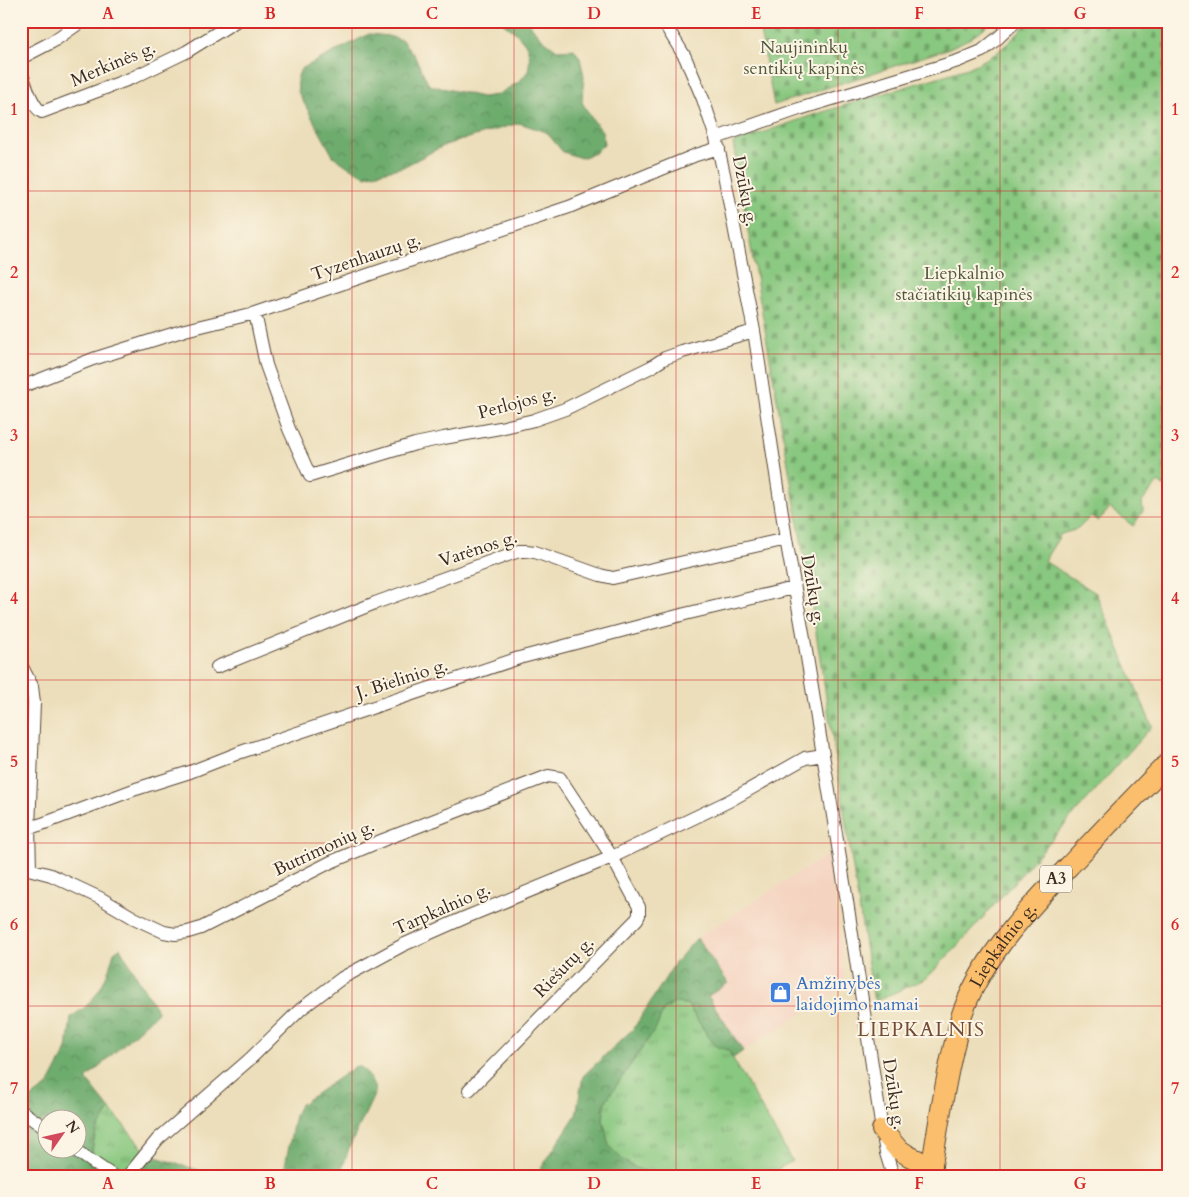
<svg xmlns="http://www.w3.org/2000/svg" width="1189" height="1197" font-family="Cardo,serif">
<defs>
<pattern id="grass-tufts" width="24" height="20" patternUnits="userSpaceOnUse" patternTransform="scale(1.25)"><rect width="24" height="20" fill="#89c880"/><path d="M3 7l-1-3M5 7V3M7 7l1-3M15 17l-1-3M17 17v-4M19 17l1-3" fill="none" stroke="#71a368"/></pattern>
<pattern id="forest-crowns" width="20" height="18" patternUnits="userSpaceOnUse" patternTransform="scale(1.25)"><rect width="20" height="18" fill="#6eac6e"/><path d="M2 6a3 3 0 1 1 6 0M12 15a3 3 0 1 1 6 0" fill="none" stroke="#5c8c5a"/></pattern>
<pattern id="cemetery-stones" width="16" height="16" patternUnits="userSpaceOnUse" patternTransform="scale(1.25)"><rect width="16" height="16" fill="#89c880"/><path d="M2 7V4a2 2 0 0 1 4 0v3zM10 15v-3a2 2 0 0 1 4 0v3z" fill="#71a368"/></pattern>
</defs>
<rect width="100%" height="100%" fill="#fcf5e5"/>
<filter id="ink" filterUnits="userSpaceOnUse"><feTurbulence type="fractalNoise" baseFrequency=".02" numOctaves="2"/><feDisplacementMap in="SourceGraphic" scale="10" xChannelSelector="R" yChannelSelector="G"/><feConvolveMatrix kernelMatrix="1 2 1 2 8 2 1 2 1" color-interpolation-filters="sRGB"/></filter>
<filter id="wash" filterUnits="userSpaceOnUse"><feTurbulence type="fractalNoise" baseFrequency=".0096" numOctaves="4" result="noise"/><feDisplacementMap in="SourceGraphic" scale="20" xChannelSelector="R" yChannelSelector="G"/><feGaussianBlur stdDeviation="1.12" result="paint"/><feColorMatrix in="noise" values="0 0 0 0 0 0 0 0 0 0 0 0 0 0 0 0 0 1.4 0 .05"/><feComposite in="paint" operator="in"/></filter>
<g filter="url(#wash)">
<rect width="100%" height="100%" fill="#ecdeba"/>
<path fill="#f4d3c0" d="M827,855L842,945L845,987L743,1051L708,996L728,983L697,938Z"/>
<path fill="url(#grass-tufts)" stroke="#62794f" d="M674,1003L687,1004L708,1036L717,1046L728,1050L792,1161L778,1169L775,1176H661L636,1168L625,1162L609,1146L603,1121L605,1102L656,1028L663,1011Z
M110,1109L149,1155L138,1176H99L96,1171L92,1149L96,1132Z"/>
<path fill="url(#forest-crowns)" stroke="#546b46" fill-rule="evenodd" d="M501,21H527L541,38L557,50L574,49L580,58L584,76L582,102L590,116L602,131L604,144L595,153L581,158L563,152L546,132L519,123L445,145L403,167L365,176L347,166L333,156L298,92L297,78L301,69L369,34L388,36L402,40L414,55L429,85L482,97L497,95L520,81L528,71L530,59L527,46L518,35Z
M697,938L728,983L708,996L743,1051L733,1058L728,1050L717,1047L708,1036L687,1004L674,1003L663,1011L656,1028L605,1102L603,1120L609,1146L625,1162L636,1168L661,1176H546L540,1170L576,1115L583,1076L634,1028L675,963Z
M120,948L158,1012L86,1079L110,1109L96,1132L92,1149L96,1171L99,1176H21V1103L25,1102L48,1086L67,1049L71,1017C76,1013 83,1010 87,1005C102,991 109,971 114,952ZM48,1120H78V1150H48Z
M356,1066L361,1067C368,1074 375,1083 375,1093L349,1148L340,1176H283L295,1115L300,1105Z
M149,1155L218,1176H138Z"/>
<path fill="url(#cemetery-stones)" stroke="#62794f" d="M758,21H993L971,38L947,49L774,105Z
M1028,21H1168V489L1158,482L1142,502L1143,511L1133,526L1110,508L1098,521L1091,516L1078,529L1061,534L1044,561L1096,593L1152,726L972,930L927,978L874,1002L804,557L733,143L813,115L968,68C974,65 981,62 986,59C1002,50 1017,36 1028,21Z"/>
</g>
<g filter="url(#ink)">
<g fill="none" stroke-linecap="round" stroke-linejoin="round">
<defs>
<path id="street" d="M663,21L685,57L703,99L716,138L724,174L754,331L786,539L804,639L846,895L882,1130L886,1153L893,1176
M21,58L52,42L82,21
M21,72C26,84 31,106 42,112L132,78L186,52L236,21
M716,138L799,109L958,61L982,51L999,37L1016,21
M255,313L266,365L289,429L310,476L415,444L444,438L500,428L534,420L565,409L651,367L665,358L682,352L754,331
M21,387L93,359L185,330L255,313L569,207L696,155L719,148
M21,665L32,686L34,703L29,828L30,869
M217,667L375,603L519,551H526L535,552L600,575L613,578L786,539
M29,828L42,824L136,789L190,772L241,752L519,658L685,614L794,588
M21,867L51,875L100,898L134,918L164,932L175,934L188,932L201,928L331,862L383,840L548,776L560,778L612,857L639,907V915L637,919L469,1090
M21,1111L48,1130
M75,1150L113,1176
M128,1176L158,1139L250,1059L301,1009L342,978L403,945L464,918L612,857L729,801L805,758L823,755"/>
<g id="primary">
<path d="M882,1130L898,1149L909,1156L932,1167"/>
<path id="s1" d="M930,1176C938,1130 944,1083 956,1038C958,1029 960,1018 964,1009C984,955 1032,905 1071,864C1103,830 1135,796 1168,763"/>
</g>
</defs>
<use href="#street" stroke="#564535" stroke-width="14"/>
<use href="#primary" stroke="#564535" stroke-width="22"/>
<use href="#street" stroke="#fff" stroke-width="12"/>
<use href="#primary" stroke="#fabe6d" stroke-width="20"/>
</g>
</g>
<path fill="none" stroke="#d62828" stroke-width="1" stroke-opacity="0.55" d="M190,21V1176M352,21V1176M514,21V1176M676,21V1176M838,21V1176M1000,21V1176M21,191H1168M21,354H1168M21,517H1168M21,680H1168M21,843H1168M21,1006H1168"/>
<defs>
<symbol id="shop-square" viewBox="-11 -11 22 22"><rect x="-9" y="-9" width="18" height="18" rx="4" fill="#3f7fe0" stroke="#fcf5e5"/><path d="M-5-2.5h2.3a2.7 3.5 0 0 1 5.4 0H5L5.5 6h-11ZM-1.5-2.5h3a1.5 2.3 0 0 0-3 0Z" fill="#fff"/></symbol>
</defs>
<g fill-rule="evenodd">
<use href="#shop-square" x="768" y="980" width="25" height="25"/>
</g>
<g text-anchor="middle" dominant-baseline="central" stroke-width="4" stroke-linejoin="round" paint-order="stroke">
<rect fill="#fcf5e5" stroke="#75675a" stroke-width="1" x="1040" y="865.5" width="32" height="27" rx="4"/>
<g font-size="16" font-weight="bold" fill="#3b2a1e">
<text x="1056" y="879">A3</text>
</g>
<g font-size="18" fill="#52593b" stroke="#fcf5e5">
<text x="804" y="47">Naujininkų<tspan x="804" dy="21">sentikių kapinės</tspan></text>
<text x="964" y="273">Liepkalnio<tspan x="964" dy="21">stačiatikių kapinės</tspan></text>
</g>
<g font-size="18" fill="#3b2a1e" stroke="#fcf5e5">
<text transform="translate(113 64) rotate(-23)">Merkinės g.</text>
<text transform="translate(745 191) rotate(79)">Dzūkų g.</text>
<text transform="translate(366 257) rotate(-19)">Tyzenhauzų g.</text>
<text transform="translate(517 403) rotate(-15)">Perlojos g.</text>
<text transform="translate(478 549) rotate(-18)">Varėnos g.</text>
<text transform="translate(813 590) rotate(80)">Dzūkų g.</text>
<text transform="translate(402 679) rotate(-18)">J. Bielinio g.</text>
<text transform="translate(324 848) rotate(-25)">Butrimonių g.</text>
<text transform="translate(442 909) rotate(-24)">Tarpkalnio g.</text>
<text stroke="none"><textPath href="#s1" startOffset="246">Liepkalnio g.</textPath></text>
<text transform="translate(564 967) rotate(-46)">Riešutų g.</text>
<text transform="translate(894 1094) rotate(81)">Dzūkų g.</text>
</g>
<g font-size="18" fill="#366cbe" stroke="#fcf5e5" text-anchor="start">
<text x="796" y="983">Amžinybės<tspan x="796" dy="21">laidojimo namai</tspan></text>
</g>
<g font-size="20" letter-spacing="1" fill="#744d38" stroke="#fcf5e5">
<text x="921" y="1029">LIEPKALNIS</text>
</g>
</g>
<rect width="1189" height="1197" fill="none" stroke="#fcf5e5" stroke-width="55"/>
<g transform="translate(62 1134) rotate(56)"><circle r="24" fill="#fcf5e5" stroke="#afa495"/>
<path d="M0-4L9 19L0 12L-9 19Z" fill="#d1495b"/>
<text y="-8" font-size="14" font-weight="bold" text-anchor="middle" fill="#3b2a1e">N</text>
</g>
<rect x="28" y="28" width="1134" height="1142" fill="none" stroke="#d62828" stroke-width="2"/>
<g font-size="16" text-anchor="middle" font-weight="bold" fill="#d62828">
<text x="108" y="19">A</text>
<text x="270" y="19">B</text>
<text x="432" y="19">C</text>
<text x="594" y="19">D</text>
<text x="756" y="19">E</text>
<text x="919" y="19">F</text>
<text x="1080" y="19">G</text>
<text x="14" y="115">1</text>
<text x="1175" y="115">1</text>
<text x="14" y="278">2</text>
<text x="1175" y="278">2</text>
<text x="14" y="441">3</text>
<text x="1175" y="441">3</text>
<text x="14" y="604">4</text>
<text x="1175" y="604">4</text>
<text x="14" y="767">5</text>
<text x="1175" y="767">5</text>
<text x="14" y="930">6</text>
<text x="1175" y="930">6</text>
<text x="14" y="1094">7</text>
<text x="1175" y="1094">7</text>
<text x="108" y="1189">A</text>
<text x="270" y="1189">B</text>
<text x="432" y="1189">C</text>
<text x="594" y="1189">D</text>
<text x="756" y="1189">E</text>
<text x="919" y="1189">F</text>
<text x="1080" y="1189">G</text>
</g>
</svg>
